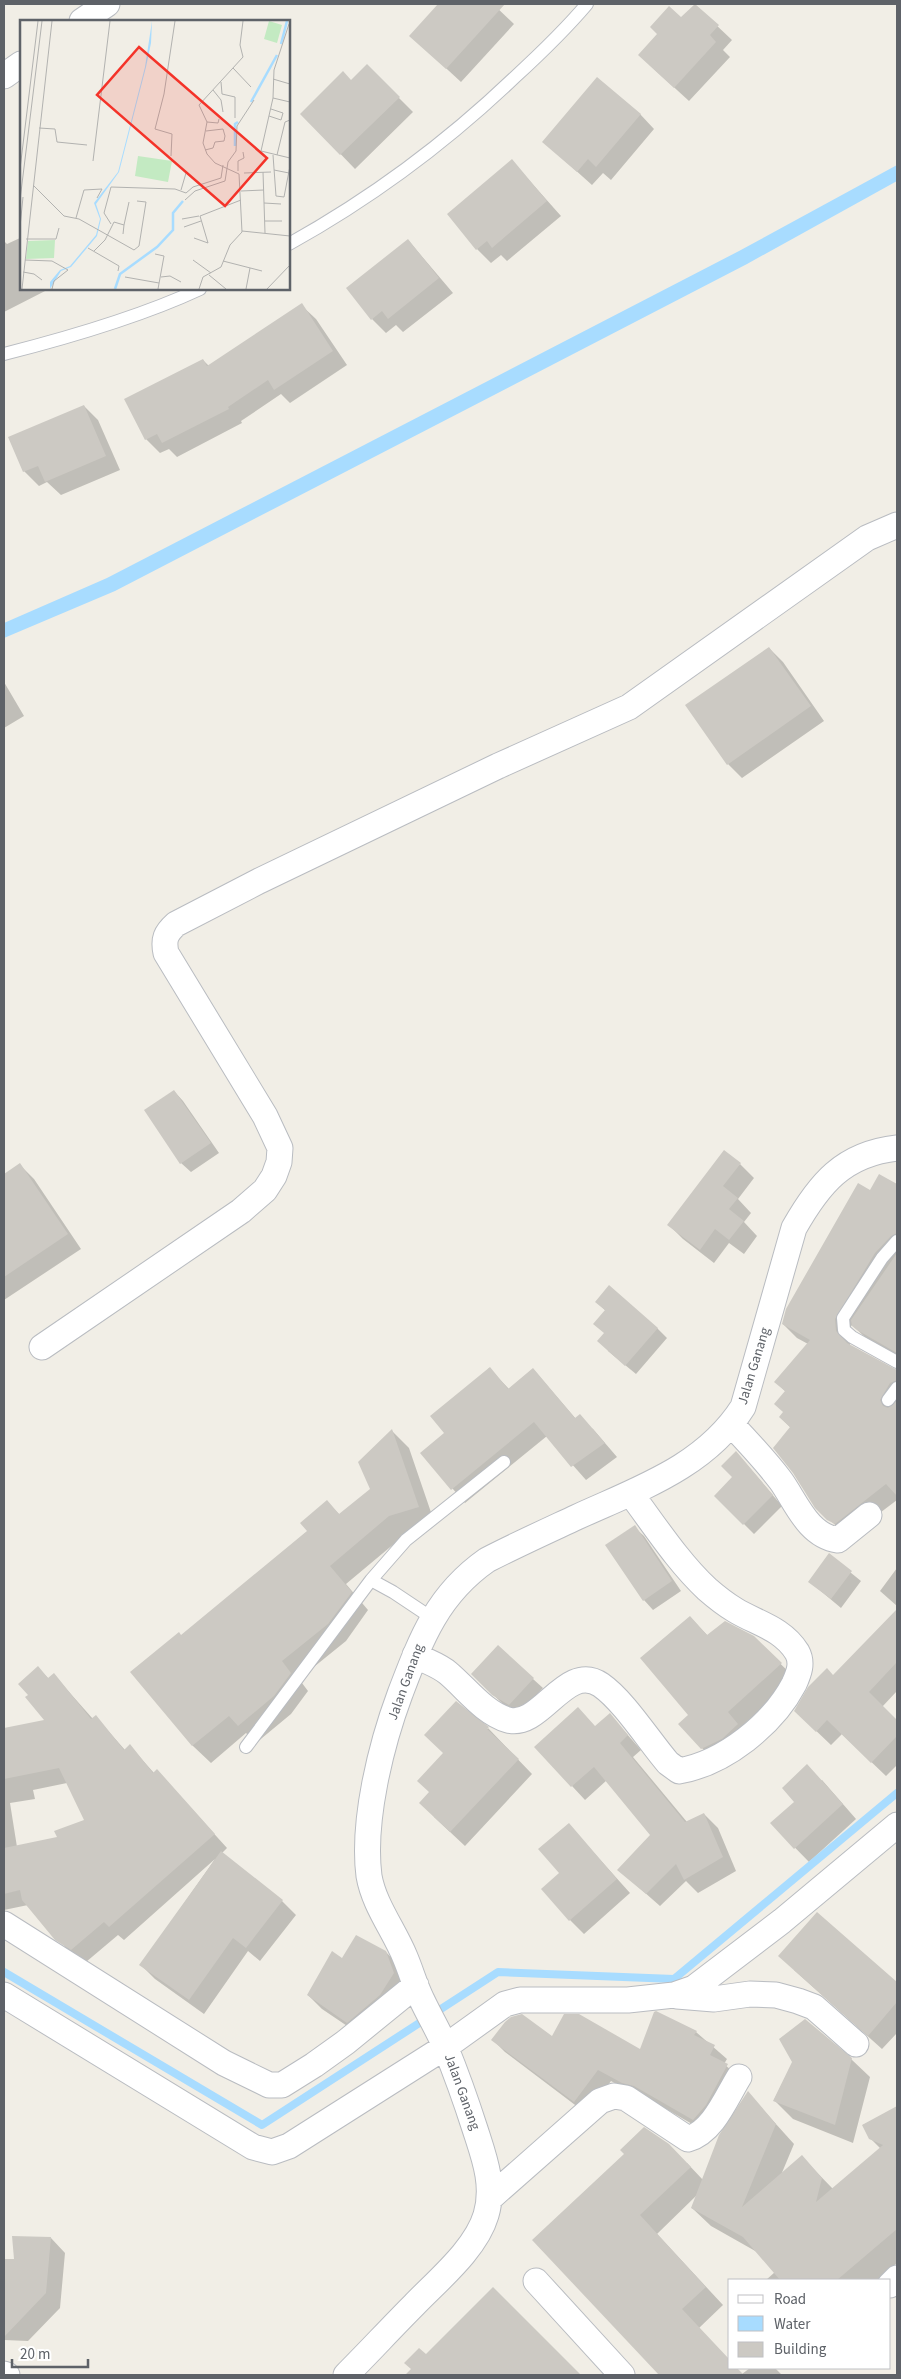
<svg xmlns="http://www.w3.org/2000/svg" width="901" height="2379" font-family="'Source Sans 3',sans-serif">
<rect width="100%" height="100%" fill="#f1eee6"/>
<path fill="#a8dcff" d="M897,165V181L747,264L115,591L4,638V623L107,578L739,251Z"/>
<path fill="#0003" fill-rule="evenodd" d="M439,4H493L514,24L461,82L411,36Z
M695,5L732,40L723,50L730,57L689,101L654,69L682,19Z
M367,66L413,112L355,169L302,114L351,81Z
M640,114L654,129L611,180L603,173L592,185L544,142Z
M512,161L561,216L507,261L501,255L491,263L477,249Z
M20,238L21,289H49L4,312V241L7,244Z
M408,240L453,293L403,332L396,325L386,333L372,319Z
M301,305L316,319L347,365L290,403L281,394L241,421L242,423L177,457L169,449L160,453L146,439L203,360L209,366Z
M84,406L98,420L120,470L61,495L47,482L39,486L24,471Z
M769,648L783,662L824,721L742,778L728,764Z
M4,682L24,716L4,728Z
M174,1091L183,1101L219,1153L191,1172L181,1163Z
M740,1164L754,1178L738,1199L751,1213L744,1222L757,1236L744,1254L729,1243L714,1263L683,1239L669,1225Z
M20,1165L34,1179L81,1249L4,1300V1176Z
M880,1176L897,1186V1358L868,1340L852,1325L850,1328V1346L893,1371L897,1370V1500L848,1537L816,1507L791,1428L780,1417L784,1412L786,1392L776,1382L808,1344L797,1338L783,1324Z
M596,1302L657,1328L667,1338L636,1374L608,1351L605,1334L606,1311Z
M489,1368L509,1389L533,1369L576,1419L593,1429L617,1457L586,1480L547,1436L465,1503L422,1453L446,1433Z
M392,1431L409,1448L435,1524L407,1533L346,1584L368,1610L346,1641L299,1679L308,1691L291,1714L256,1743L246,1733L211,1763L193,1746L132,1672L182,1636L308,1531L327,1502L340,1515L372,1489Z
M736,1452L782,1506L754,1534L716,1496L734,1477Z
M634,1527L644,1536L681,1591L653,1610L644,1600Z
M829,1555L861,1581L841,1608L810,1582Z
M897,1568V1606L880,1591Z
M690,1617L708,1636L753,1637L795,1678L741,1727L716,1763L702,1748L689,1715Z
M876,1633L897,1653V1691L882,1707L897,1721V1765L886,1776L842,1734L831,1745L810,1725L833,1677Z
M38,1668L49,1679L54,1675L93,1719L96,1717L125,1750L130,1746L154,1773L170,1785L227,1848L222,1853L282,1901L296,1915L260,1961L248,1951L204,2014L155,1979L141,1965L215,1859L124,1940L118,1935L86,1962L71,1953L28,1905L4,1910V1729L46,1721L29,1695ZM67,1783L86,1821L58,1838L17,1847L10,1803L35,1799L33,1790Z
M533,1679L543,1688L519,1714L503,1704L482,1684Z
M610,1715L641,1750L633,1757L687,1822L704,1814L718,1828L736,1871L698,1893L686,1881L660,1906L619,1870L652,1835L607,1780L585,1800L572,1786L596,1728Z
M488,1728L532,1774L465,1846L434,1817L430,1792Z
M822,1780L856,1819L809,1862L772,1824Z
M568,1824L630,1893L584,1934L570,1920L561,1873Z
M817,1914L897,1984V2033L882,2049L794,1970Z
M386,1952L400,1967L407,1988L362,2036L322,2009L308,1995L343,1959Z
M696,2032L727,2059L724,2064L740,2078L706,2132L647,2098L636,2095L611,2081L587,2114L505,2052L493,2040L552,2038L640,2051Z
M851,2059L870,2077L853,2143L793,2119L774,2100L793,2062Z
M748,2093L794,2144L781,2175L802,2157L833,2189L881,2149L870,2138L863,2125L897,2108V2263L877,2280H766L775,2272L757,2252L711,2226L692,2208L697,2195L657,2234L723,2305L699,2328L730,2368H736L742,2374L750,2368H775L782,2375H661L533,2240L687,2163L703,2180Z
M51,2238L65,2253L60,2308L28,2341L4,2340V2260L15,2261Z
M493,2289L579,2375H418L406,2363L426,2356Z"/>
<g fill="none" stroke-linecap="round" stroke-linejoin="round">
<path stroke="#a8dcff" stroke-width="8" d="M4,1972L262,2125L498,1972L674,1979L897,1793"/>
</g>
<path fill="#ccc9c3" d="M438,4H505L446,69L409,36Z
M695,4L719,25L710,35L716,42L674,88L638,55L657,34L650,27L669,6L681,17Z
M367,64L400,97L340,155L300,114L343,71L351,80Z
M597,77L641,114L596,167L588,159L577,172L542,142Z
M512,159L547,201L492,248L487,241L476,250L447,214Z
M408,239L439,278L388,319L382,311L371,320L346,288Z
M302,303L333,351L274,390L268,380L228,407L229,409L162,443L157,434L145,440L124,399L203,359L207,366Z
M84,405L106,456L45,482L38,466L23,472L8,437Z
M769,647L811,706L727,765L685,705Z
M174,1090L211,1143L180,1164L144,1110Z
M724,1150L741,1163L723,1186L738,1198L729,1209L744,1221L729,1240L715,1229L700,1250L667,1225Z
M20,1163L68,1234L4,1277V1174Z
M879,1174L897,1184V1233L891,1236L875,1253L835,1319L836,1331L847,1343L897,1370V1380L890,1383L880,1400L883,1406L888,1408L897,1401V1496L886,1484L835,1524L827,1520L815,1508L793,1473L773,1448L790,1427L779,1417L783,1412L774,1404L785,1391L774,1382L810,1340L782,1324L786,1309L858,1183L870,1190Z
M897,1253V1353L857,1330L852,1326L851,1320Z
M609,1285L658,1328L625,1366L597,1341L604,1333L593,1324L605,1310L595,1302Z
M490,1367L508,1389L533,1368L575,1418L580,1414L605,1443L571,1467L534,1422L451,1490L420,1453L444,1433L430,1416Z
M392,1429L419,1507L389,1516L330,1566L352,1592L328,1624L282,1661L291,1673L274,1696L238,1726L229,1716L192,1746L130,1672L179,1632L181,1635L307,1531L300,1523L327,1500L339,1514L370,1489L358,1462Z
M736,1451L773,1495L743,1525L714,1496L732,1477L721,1466Z
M635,1525L672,1581L643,1601L605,1545Z
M829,1553L852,1571L831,1599L808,1582Z
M897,1609V1662L869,1692L897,1720V1736L871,1763L827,1720L816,1732L794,1711L808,1687L827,1668L833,1675Z
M690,1616L707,1635L725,1621L754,1636L782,1663L728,1712L738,1724L722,1739L701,1749L678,1724L688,1715L640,1658Z
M498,1645L534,1678L509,1705L492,1695L471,1674Z
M38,1666L48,1678L54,1673L91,1719L96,1715L124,1750L130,1744L153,1773L157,1769L215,1834L109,1927L104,1922L71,1950L55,1940L22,1900L20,1890L4,1894V1848L57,1837L54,1831L84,1820L59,1768L4,1779V1728L44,1720L25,1697L28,1695L18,1684Z
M456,1701L489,1727L487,1729L519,1759L450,1832L419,1803L429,1792L417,1781L443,1753L424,1735Z
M578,1707L595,1726L610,1713L628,1735L620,1743L685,1822L704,1813L723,1857L684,1880L676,1864L646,1894L617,1870L650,1835L594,1767L571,1787L534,1747Z
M807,1764L843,1804L794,1849L770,1823L794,1802L782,1788Z
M569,1823L617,1879L569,1921L541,1889L559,1873L538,1849Z
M221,1851L283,1900L246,1948L233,1938L189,2000L139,1965Z
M817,1912L897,1982V2002L868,2036L778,1956Z
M356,1935L386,1951L394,1973L380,1995L347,2023L307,1995L332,1951L342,1958Z
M656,2011L697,2031L694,2035L715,2045L710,2055L728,2064L706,2105L693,2120L634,2086L622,2083L598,2070L574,2102L491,2040L505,2022L511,2017L522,2014L552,2036L564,2014H579L640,2049L654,2012Z
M805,2019L852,2058L835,2125L773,2101L792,2062L779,2039Z
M748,2091L776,2124L742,2207L802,2155L822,2178L816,2202L883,2145L869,2139L862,2125L897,2106V2229L837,2280H780L743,2237L691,2208L719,2135Z
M644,2127L669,2144L691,2167L640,2215L706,2287L682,2309L730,2360V2368H737L744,2375H659L532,2240L624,2154L620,2150Z
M12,2236L51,2237L46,2293L4,2337V2259H14Z
M493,2287L581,2375H405L411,2369L404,2363L419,2348L426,2354Z"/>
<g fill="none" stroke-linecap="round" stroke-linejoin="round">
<defs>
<path id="service" d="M289,244C372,198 446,143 515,77C540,54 565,30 587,4
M4,354C67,338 140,317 200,289
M897,1241L882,1258L843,1318L844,1330L852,1337L897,1362
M888,1400L897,1388
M371,1580L406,1540L504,1462
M246,1747L371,1580L393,1592L432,1618"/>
<path id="minor" d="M82,21L107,4
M4,76L21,64
M42,1347L241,1211L265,1190L274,1176L279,1162L280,1148L265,1116L166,953C163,939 166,933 176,924L259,881L498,766L629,707L867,538L897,525
M732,1425C749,1443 766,1461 781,1481C796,1502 808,1536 838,1540L869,1515
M415,1655C425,1661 439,1665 448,1673C466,1688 484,1713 508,1720C541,1729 566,1661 601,1685C624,1701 649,1741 668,1763L679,1771C725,1763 773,1724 794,1684C799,1673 803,1663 797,1652C782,1628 756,1623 735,1610C725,1604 715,1596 707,1589C678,1562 655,1526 631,1494
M4,1924L224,2063L269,2085H282L314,2065L346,2042L416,1985
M4,1995L253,2147L272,2152L289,2146L445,2047L505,2004L520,2000H628L674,1995L694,1988L782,1921L897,1825
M677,1996L714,1999L750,1994L776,1995L798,2001L814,2007L856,2044
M490,2198L600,2101L614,2096L626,2098L688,2139C713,2132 726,2098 739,2077
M536,2281L622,2375
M890,2285L897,2278
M4,2374L7,2375
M346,2375C369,2352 391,2328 414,2305C438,2280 476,2249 486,2215C495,2185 484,2157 475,2129C466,2101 456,2073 445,2046C438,2030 429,2015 422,2000C415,1986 411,1971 405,1957C394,1930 374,1905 369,1876C362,1821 381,1745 400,1694C421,1639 437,1595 487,1560C516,1545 547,1531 577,1517C638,1489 705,1467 743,1407L794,1228C819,1184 843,1154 897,1148"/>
</defs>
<use href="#service" stroke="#b9bcc1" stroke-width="14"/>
<use href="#minor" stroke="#b9bcc1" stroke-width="27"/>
<use href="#service" stroke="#fff" stroke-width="12"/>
<use href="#minor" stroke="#fff" stroke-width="25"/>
</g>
<g text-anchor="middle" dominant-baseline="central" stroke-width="4" stroke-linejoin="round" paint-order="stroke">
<g font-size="14" fill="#5e6268" stroke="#fff">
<text transform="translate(754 1366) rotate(-73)">Jalan Ganang</text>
<text transform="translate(406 1682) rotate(-70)">Jalan Ganang</text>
<text transform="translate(462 2092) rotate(70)">Jalan Ganang</text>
</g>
</g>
<g transform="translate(20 20)">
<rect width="270" height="270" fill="#f1eee6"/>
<path d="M249,1L262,5L257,23L244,19ZM118,136L152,141L148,162L115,156ZM35,220L34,238L6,239L8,221Z" fill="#c3eac2"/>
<path d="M132,1L131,23L126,47L99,152L76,184L81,199L77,216L51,247L41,251L30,269V262L40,250L50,246L76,215L80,199L74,183L98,152L125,47Z" fill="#a8dcff"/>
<path fill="none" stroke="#a8dcff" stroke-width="2.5" d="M261,24L267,1M231,82L257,35M215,126V104L218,102M95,269L100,254L137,227L153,210V193L163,181"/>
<path fill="none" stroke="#b2b2b0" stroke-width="1" d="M269,4L254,50L253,78L241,131L270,138M213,48L231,67M253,59L270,64M201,62L202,74L215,77V98M193,70L201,80L203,92M253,78L270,82M249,96L261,100L263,93L251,89M187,102L198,103L199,99M19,108L35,109L37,122L67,125M185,130L193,128L195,122L204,121L205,116L203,109L186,111M253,135L256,176L264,177L270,146M257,135L265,102L270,100M151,136L152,114L135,109L144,74L155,1M73,141L90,1M0,149L18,1M254,150L269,153M218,151V141L224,138L223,132M243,152L245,213M224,153L251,152M13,165L44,196L59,199L114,230L119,226L126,182L117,181M161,170L166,153M221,171L244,170M0,180L22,1M165,180L175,171L205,161L208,142L216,131L217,106L234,80M244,183L261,184M56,198L64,170L82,169L77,178M162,199L179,196M245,201H262M91,204L84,193L91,167L155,169L166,173L173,167L201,158L203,145M104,205L109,182M0,207L3,177M164,207L181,201M222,211L270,216M174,218L188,223L180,196L221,180M6,219H36L39,208M68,228L99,246L98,251M74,231L85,220L94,202L104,205L103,214M135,234L144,236L138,269M5,240L32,241L48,250L34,261L32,269M173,240L191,253M203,241L242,251M3,252L14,254L22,260M189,255L206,269M105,257L139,263M141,257L150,256L161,262M2,269L32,1M179,269L183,257L201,247L210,225L222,212L219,154L195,143L187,134L183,123L187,102L179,85L223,37L220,25L223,1M226,269L230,248M247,269L270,245"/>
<path fill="#f43329" fill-opacity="0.15" stroke="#f43329" stroke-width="2.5" d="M119,27L247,138L205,186L77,75Z"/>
<rect width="270" height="270" fill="none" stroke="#5e6268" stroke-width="2.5"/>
</g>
<rect width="901" height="2379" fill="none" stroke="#5e6268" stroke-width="10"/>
<rect x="728" y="2279" width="162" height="90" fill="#ffffff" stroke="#bfc0c3"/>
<rect x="738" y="2295" width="25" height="8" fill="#ffffff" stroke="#bfc0c3"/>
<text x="774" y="2304" font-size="15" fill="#5e6268">Road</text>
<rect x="738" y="2316" width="25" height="15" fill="#a8dcff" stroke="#bfc0c3"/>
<text x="774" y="2329" font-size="15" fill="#5e6268">Water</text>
<rect x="738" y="2342" width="25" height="15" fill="#ccc9c3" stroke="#bfc0c3"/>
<text x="774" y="2354" font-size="15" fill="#5e6268">Building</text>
<path d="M12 2359v8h76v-8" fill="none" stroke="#5e6268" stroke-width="2.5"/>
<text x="20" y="2359" font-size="15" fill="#5e6268" stroke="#ffffff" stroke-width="4" paint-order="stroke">20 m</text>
</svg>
